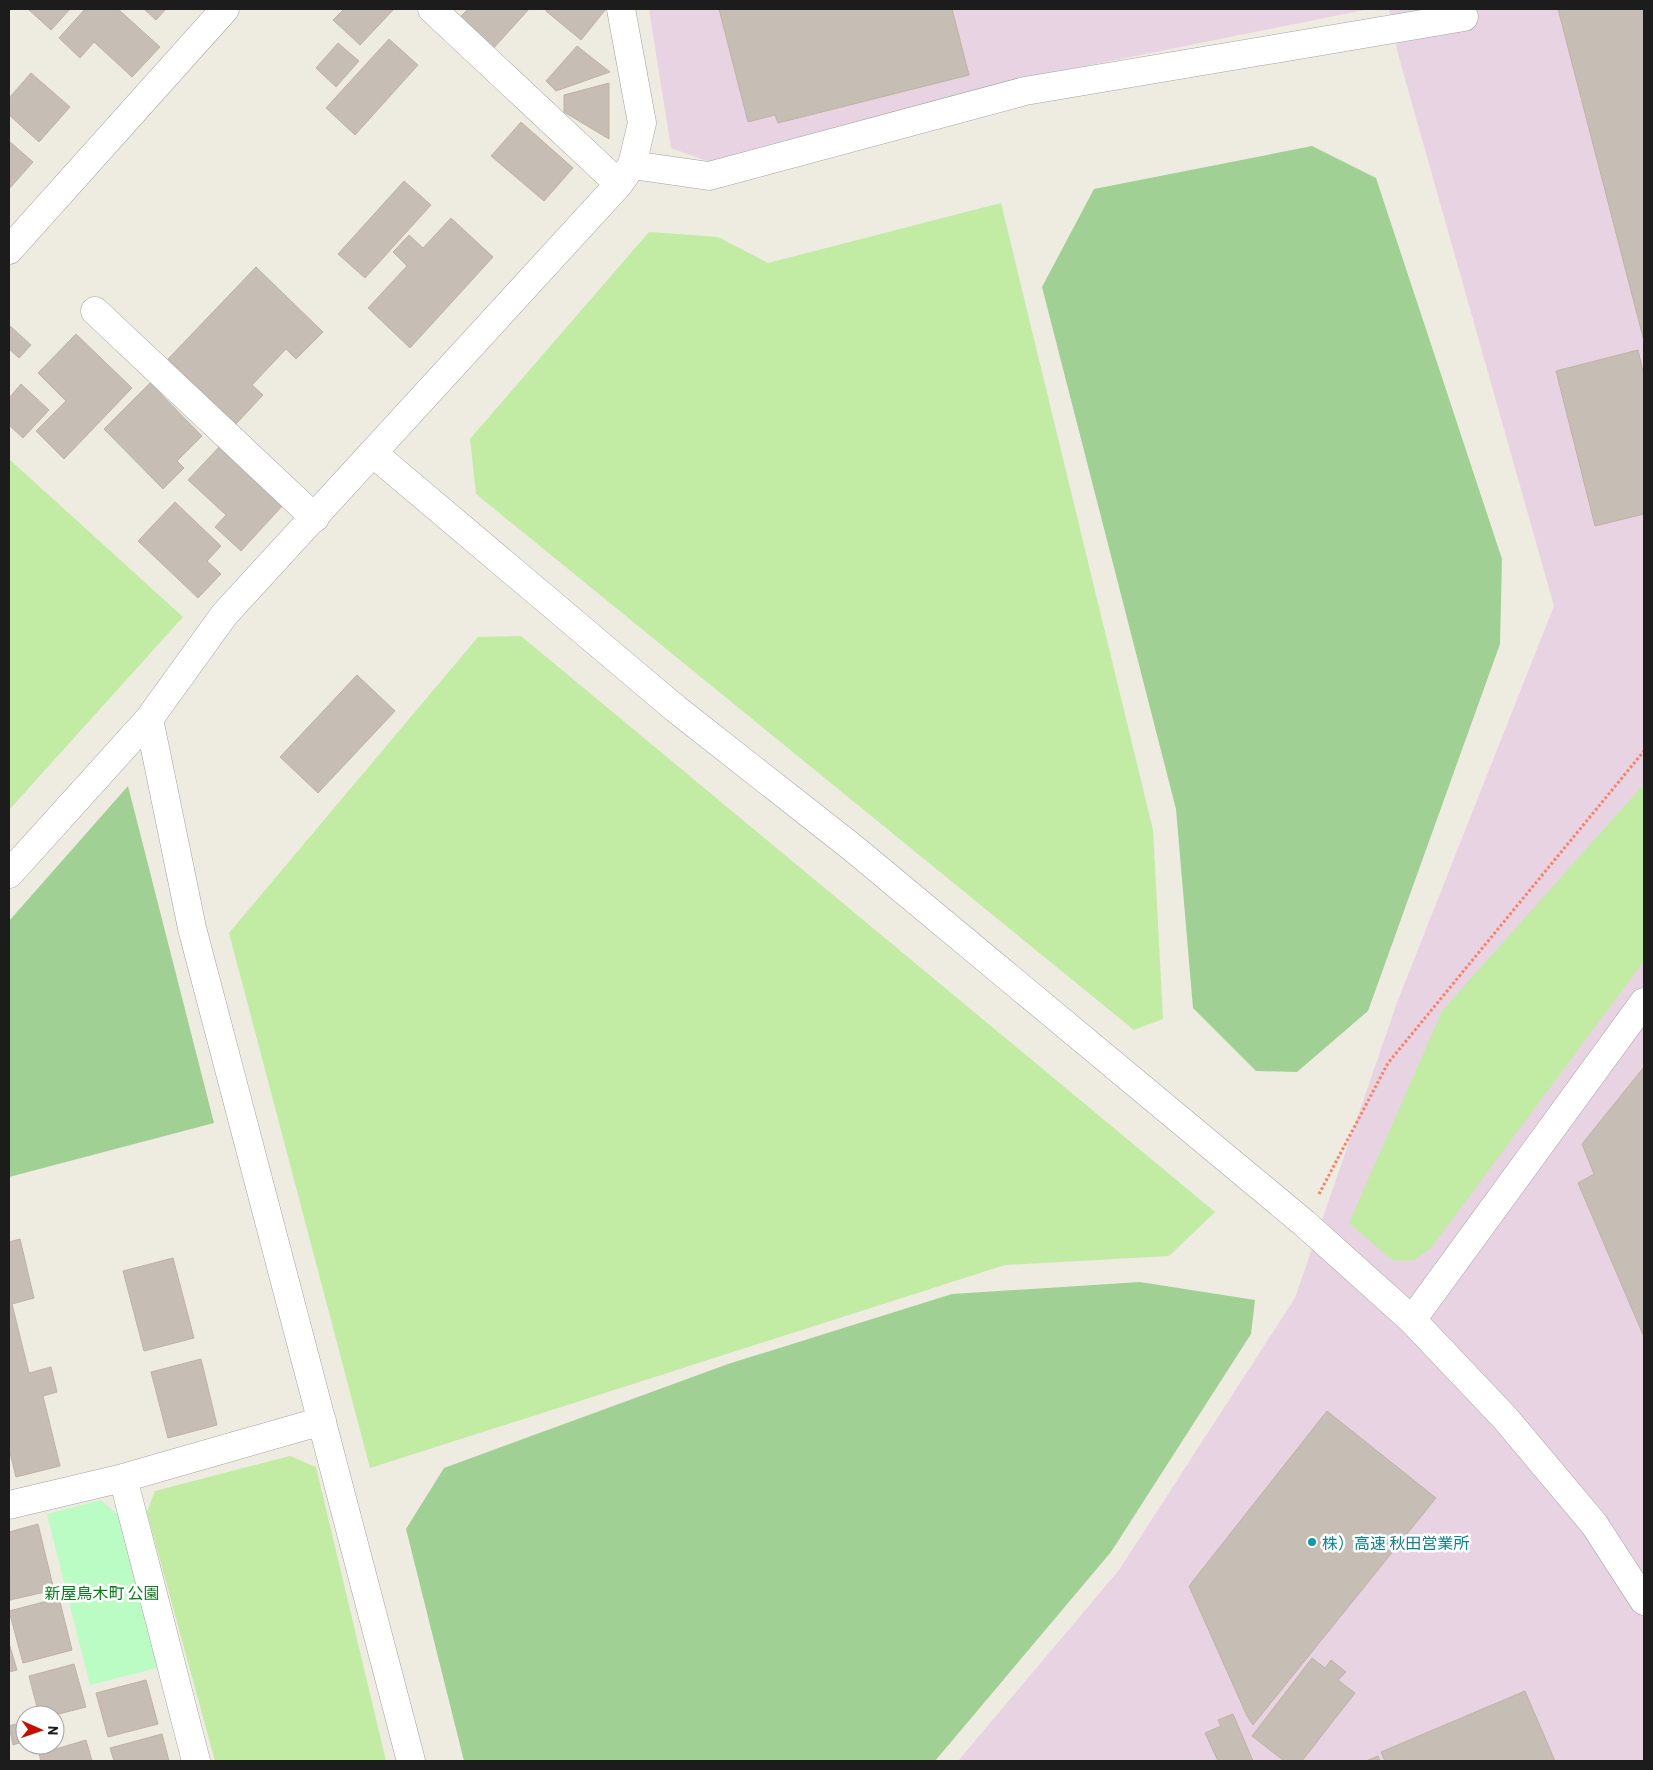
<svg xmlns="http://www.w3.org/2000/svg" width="1653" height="1770" font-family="Barlow,'Noto Sans JP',sans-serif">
<rect width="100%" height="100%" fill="#eeebe1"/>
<path fill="#e8d3e2" d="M649,9H1369L1001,83L721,166L671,148Z
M1389,9H1644V1761H958L1119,1570L1295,1298L1398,1000L1554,606L1398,54Z"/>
<path fill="#c2eba4" d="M1001,203L1153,830L1163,1019L1134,1030L476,494L470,439L649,232L718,237L768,263Z
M9,459L183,617L9,810Z
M521,636L1215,1212L1169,1256L1005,1265L370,1468L229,933L478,637Z
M1644,784V961L1431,1248L1413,1261L1392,1260L1349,1223L1442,1011Z
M290,1456L316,1467L386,1761H215L147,1512L155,1491Z"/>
<path fill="#a1d094" d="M1312,146L1376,178L1502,559L1500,644L1368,1011L1297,1072L1256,1071L1193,1008L1176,809L1042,287L1094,189Z
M128,786L214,1123L9,1177V921Z
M1140,1282L1255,1300L1251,1334L1111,1552L935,1761H464L406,1529L444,1468L728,1364L952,1294Z"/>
<path fill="#bbfcc4" d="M101,1500L120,1517L157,1668L90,1685L47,1514Z"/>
<path fill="#c6bdb4" stroke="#c0b2a3" d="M28,9H70L51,30Z
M85,9H118L160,47L132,77L94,42L80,58L59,38Z
M144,9H166L156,20Z
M344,9H394L360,45L333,20Z
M468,9H529L492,50L458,19Z
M548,9H606L581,40L546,11Z
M719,9H952L969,75L778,123L775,115L748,122Z
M1558,9H1644V341Z
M389,39L418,65L355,135L326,108Z
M338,43L359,61L336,87L316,68Z
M577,46L610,72L556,91L546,81Z
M31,73L70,107L39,142L9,115V98Z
M609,83V139L564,112V95Z
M521,122L573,168L544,201L491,156Z
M9,141L33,162L9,189Z
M404,181L431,205L365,278L338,254Z
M451,218L493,257L410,348L368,308L407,266L393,252L409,235L423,248Z
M256,267L323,332L296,359L286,349L252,385L263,395L235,425L168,359Z
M9,325L31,345L19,358L9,349Z
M76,334L132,388L64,459L36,431L66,401L38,373Z
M1638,350L1644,376V514L1595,526L1556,371Z
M150,383L202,436L177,461L184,468L163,489L104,429Z
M21,384L49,410L23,438L9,425V398Z
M221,445L284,504L241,551L215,527L226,515L188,480Z
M175,502L221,546L207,561L221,574L198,598L138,541Z
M357,675L395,711L318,793L280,757Z
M1644,1067V1337L1578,1183L1594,1174L1582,1144Z
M20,1239L34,1298L12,1304L29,1373L51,1367L57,1392L43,1396L60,1466L16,1477L9,1449V1242Z
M173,1258L194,1338L144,1351L123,1271Z
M201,1359L217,1425L168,1438L151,1372Z
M1327,1411L1436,1498L1253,1725L1247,1716L1189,1586Z
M38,1524L54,1590L10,1600L9,1532Z
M59,1598L72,1650L23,1663L9,1611Z
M9,1643L17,1670L9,1672Z
M1312,1658L1325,1668L1331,1660L1346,1672L1338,1680L1355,1693L1302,1761H1284L1252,1736Z
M74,1664L86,1707L55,1715H39L29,1676Z
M146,1680L158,1724L108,1737L96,1693Z
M1525,1691L1555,1761H1385L1381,1752Z
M1233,1714L1253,1761H1218L1205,1733L1221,1726L1218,1720Z
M25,1721V1741L13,1745L9,1726Z
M162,1734L169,1761H114L110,1748Z
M86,1740L92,1761H41L39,1754Z
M1378,1756L1380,1761H1366Z"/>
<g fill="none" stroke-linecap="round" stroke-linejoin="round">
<defs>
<path id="minor" d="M432,9L619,184
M632,165L709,176L1025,91L1464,17
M9,250L225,9
M95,311L315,518
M374,454L676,709L853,848L1304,1223L1412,1320L1505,1418L1594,1524L1644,1601
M149,719L192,928L411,1761
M9,874L149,719L224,615L619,184L632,165L642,123L621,9
M1412,1320L1644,1002
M123,1478L196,1761
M9,1505L123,1478L322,1421"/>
</defs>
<use href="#minor" stroke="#a3a3a3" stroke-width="29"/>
<path stroke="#ff7d61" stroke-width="3" stroke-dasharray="2.5 2.5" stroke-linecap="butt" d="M1319,1194L1388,1063L1644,751"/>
<use href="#minor" stroke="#fff" stroke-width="28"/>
</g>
<circle fill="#0f9aa8" stroke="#fff" stroke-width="2" cx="1312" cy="1542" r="5"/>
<g text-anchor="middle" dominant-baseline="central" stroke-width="5" stroke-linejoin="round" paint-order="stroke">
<g font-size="16" fill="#0d838f" stroke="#fff" text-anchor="start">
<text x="1322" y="1542">株）高速 秋田営業所</text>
</g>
<g font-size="16" fill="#067e19" stroke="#fff">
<text x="102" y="1592">新屋鳥木町 公園</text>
</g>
</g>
<rect width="1653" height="1770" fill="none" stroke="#1c1c1c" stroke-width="20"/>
<g transform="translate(40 1730) rotate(92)"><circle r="24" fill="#ffffff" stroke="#a4a4a4"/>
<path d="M0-4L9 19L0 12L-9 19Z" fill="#c80e00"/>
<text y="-8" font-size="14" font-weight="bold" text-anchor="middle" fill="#1c1c1c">N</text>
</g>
</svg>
